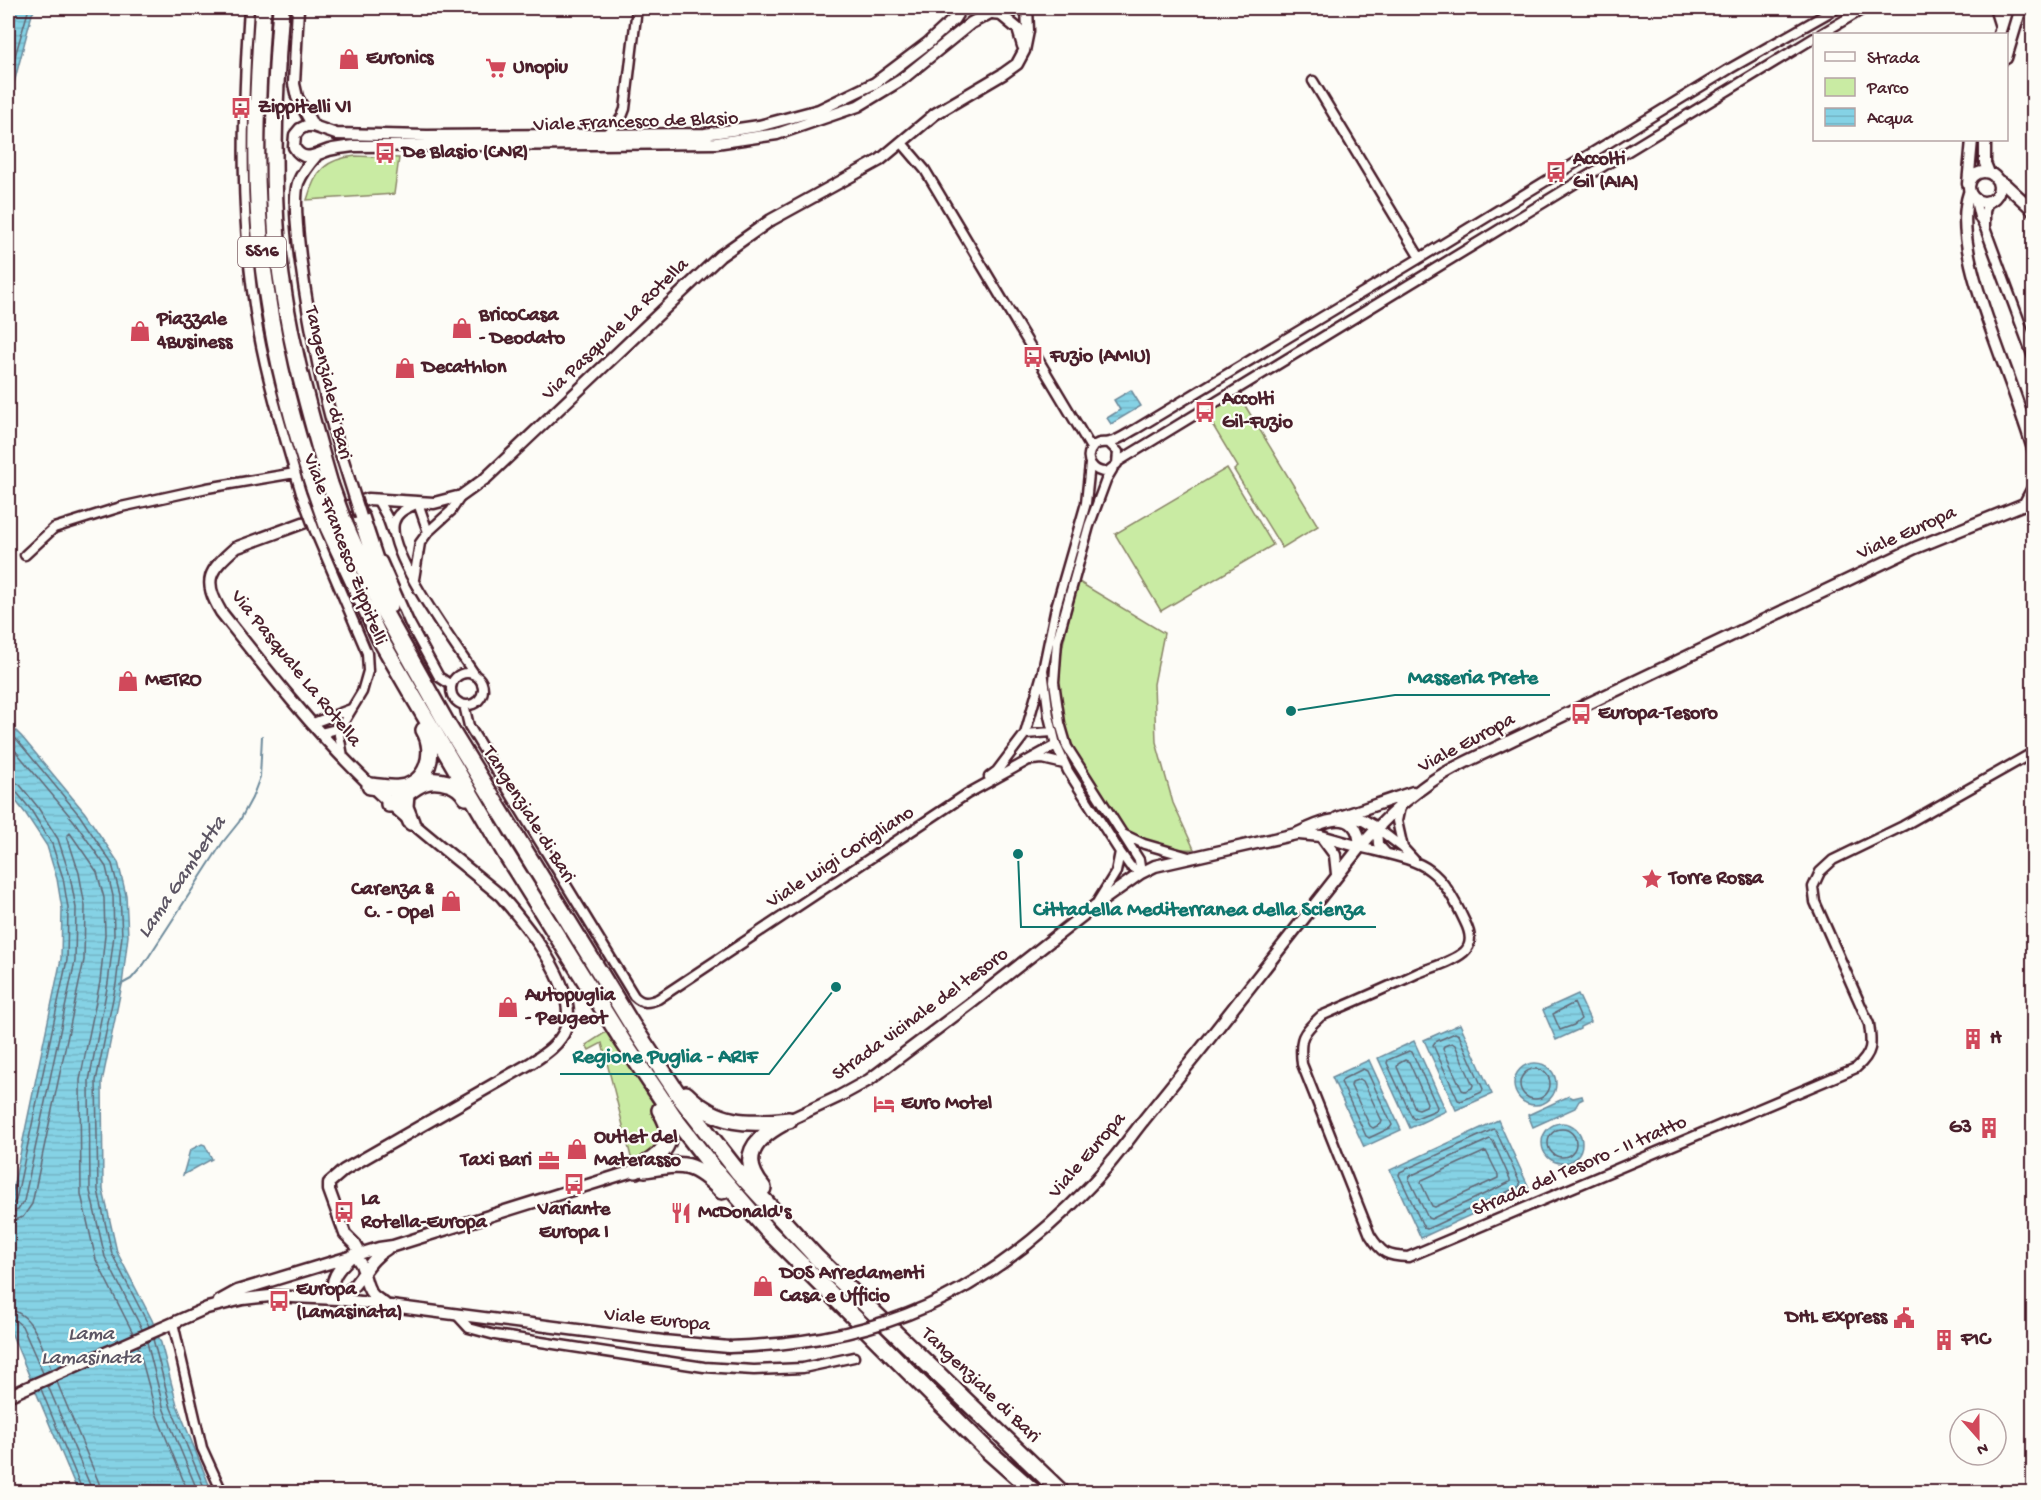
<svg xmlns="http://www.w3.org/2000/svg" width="2041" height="1500" font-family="'Gochi Hand',sans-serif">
<defs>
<pattern id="water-rules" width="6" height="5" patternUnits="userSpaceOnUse" patternTransform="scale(1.5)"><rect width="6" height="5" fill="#85d2e5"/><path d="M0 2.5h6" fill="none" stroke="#74b4c5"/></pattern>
</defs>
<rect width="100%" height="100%" fill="#fdfcf7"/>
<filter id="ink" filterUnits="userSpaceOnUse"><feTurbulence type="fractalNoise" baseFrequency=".0167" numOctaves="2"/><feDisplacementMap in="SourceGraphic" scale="12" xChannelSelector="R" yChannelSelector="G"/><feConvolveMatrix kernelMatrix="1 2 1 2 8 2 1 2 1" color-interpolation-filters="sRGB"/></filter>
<g filter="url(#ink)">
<path fill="#c9eba3" stroke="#8a8567" stroke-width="1.5" d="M356,156L399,158L394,194L307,200C315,171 325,159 356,156Z
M1238,394L1318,526L1282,548L1234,470L1238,467L1206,414Z
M1227,468L1273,545L1161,611L1115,534Z
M1079,582L1164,633L1154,684L1156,742L1173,803L1194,849C1174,850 1151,846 1132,835C1122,829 1116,816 1110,806C1087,773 1063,741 1060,699C1056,658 1068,622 1079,582Z
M606,1032L663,1118L666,1137L642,1162L626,1166L623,1162L631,1157L602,1043L589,1050L586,1045Z"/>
<path fill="url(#water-rules)" stroke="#6d8a9b" stroke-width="1.5" d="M8,8H36L32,14L8,106Z
M1131,390L1141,406L1111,424L1107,418L1120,410L1114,400Z
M8,723L22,737L85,813L118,862L126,895L128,936L122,985L102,1082L103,1190L117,1252L152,1320L161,1343L177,1405L212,1492H78L8,1325V1212L61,959L62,909L57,879L47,846L26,814L8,791Z
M1578,994L1591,1022L1580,1027V1029L1556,1040L1543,1010Z
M1460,1024L1492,1094L1456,1110L1424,1040Z
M1414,1041L1446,1111L1410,1128L1378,1058Z
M1369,1060L1401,1130L1364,1147L1332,1077Z
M1514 1084a21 21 0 1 1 42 0a21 21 0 1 1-42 0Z
M1569,1096L1573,1098L1582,1096L1583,1099L1579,1101L1575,1108L1533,1127L1528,1115Z
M1498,1120L1529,1188L1421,1238L1390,1170Z
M1542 1143a20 20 0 1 1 40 0a20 20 0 1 1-40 0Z
M202,1144L205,1145L212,1159L183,1175L190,1150Z"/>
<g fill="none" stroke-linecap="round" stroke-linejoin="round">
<path stroke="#626775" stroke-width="1.5" d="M8,80L29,8
M8,732L18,741L80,816L112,864L120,895L122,936L116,984L96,1081L98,1190L112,1254L149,1326
M8,742L74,821L106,867L113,896L114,935L108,983L89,1081L90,1191L105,1257L142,1329
M8,780L14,781L20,785L37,806L58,839L70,876L76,908L75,961L24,1201L18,1210L8,1213
M8,788L14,789L31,810L52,844L63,878L68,908L67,960L16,1200L13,1204L8,1205
M1574,1003L1581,1019L1574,1025L1560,1030L1553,1014Z
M1455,1033L1459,1035L1483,1089L1482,1092L1461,1101L1458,1100L1433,1045L1435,1042Z
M1452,1043L1455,1045L1473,1085L1472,1088L1465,1091L1462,1090L1443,1049L1444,1046Z
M1409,1051L1412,1052L1437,1107L1436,1110L1414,1119L1412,1117L1387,1063L1388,1060Z
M1405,1060L1409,1062L1427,1103L1426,1106L1419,1109L1415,1108L1397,1067L1398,1064Z
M1363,1069L1367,1071L1392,1125L1390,1128L1369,1138L1366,1136L1341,1082L1343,1079Z
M1520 1084a15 15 0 1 1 30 0a15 15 0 1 1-30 0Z
M1360,1079L1363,1081L1382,1121L1381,1124L1373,1128L1370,1126L1351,1086L1352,1082Z
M1548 1143a14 14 0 1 1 28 0a14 14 0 1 1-28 0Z
M1494,1129L1496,1131L1520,1183V1186L1427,1229L1424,1228L1399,1175L1400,1172Z
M1490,1139L1493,1141L1510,1179V1182L1431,1219L1428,1218L1409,1179L1410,1176Z
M1486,1151L1498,1175V1178L1435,1207L1432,1206L1421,1183L1422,1180Z
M8,1222L23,1217L32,1204L84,960L85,906L79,873L67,836L70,833L97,872L104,898L105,935L100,982L80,1080L81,1194L96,1260L133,1333
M8,1310C33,1311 43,1349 51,1369
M8,1319L15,1320L22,1326L43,1373
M153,1339L171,1408L206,1492
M147,1342L164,1410L198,1492
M138,1346L156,1413L188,1492
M57,1382L99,1483L100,1492
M48,1386L90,1485L91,1492
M41,1389L83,1492"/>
<path stroke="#6d8a9b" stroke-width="2" d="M120,985L131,979L144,964L223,842L239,822L252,798L260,777L262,736"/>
<defs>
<path id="street" d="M249,8C242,115 239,223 258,330C268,385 285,439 301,493
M1994,8L2000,27
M1821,34L1865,8
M1313,81L1420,258
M606,134C615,127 622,120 625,109L637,8
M902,143L925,170L1091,448
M1975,200L1979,217L1985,228L2034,360
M1985,228V212L1987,203
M1109,443L1118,452L1117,464L1107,472C1094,473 1082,459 1093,447C1098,441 1103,444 1110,442C1119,440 1128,433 1136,429L1420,258L1731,68L1837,8
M1119,461L1814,38
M1090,464L1086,503L1056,607L1043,670L1049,716L1056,745L1068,771L1120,852L1116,872L1098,901
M1112,470L1106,480L1089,526L1057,641L1054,682L1060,723L1067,747L1139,860L1141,873
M377,499L387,517L392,531
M315,531L367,653L368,671L362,692L342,725L333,730L321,733
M428,532L418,503C408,508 397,511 394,523C387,554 456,646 475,675
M25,555L54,528L121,507L207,488L295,473
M382,561L409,622L439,677L451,685
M414,579L420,543L428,532L451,511L461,496
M451 689a16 16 0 1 1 32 0a16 16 0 1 1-32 0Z
M464,705L469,726L634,996C642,1004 648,1003 658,999L967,794L1056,745
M313,723L351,709
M342,725L339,735L343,756
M1025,734L1052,732
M1032,760L1043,759L1064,764
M989,777L997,771L1025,734L1042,674
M1400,807L1397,821L1403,848
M1377,828L1403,848L1414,860
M1377,828L1378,844L1386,853
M1123,834L1144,844L1189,857
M1360,847C1423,863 1436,860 1465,922C1470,932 1473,944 1464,952C1452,962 1433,967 1418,973C1386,988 1354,1002 1321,1016C1302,1033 1299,1038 1302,1064L1370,1235C1382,1254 1387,1256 1408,1257L1856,1068C1873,1053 1872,1045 1869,1024L1815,902L1813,887L1820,872L1833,860L1903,826L2034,752
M1120,852L1130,866L1141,873
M457,1315L469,1328L495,1335L704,1367L754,1370L803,1368L854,1357
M173,1323L202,1448L222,1492"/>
<path id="secondary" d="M298,8L294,84L297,97L313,126
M961,8L954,19L928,43L875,83L819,110L759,126L705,134L427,136L336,134L313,126H306L300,129L295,135L294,147C304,164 316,154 329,150C337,148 346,147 354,146L716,143L777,134L858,106L901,80L971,23L990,13
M981,8C994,16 1005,15 1018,8
M1000,14L1018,29L1023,46
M1999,34L2007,8
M2006,58L2021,8
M1985,140V163L1989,173
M316,156C309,164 302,173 298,183C293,200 298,238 300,256C310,331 324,404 348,476
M1969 187a15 15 0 1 1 30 0a15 15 0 1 1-30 0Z
M1996,179L2006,185L2034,211
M1968,184L1972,140
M1969,193C1954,237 1986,314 2001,357C2013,389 2024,420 2034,452
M2025,503L2034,486
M1348,815L1363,820L1377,828
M1337,818L1413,792
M1299,834L1321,836L1360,847
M1321,836L1335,855L1337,874
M789,1120L838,1097L869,1080L970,1004L1096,905L1141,873L1155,866L1296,834C1321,822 1359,804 1360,847
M1143,1121L1205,1044L1360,847C1378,826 1399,805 1421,789C1448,768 1482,755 1512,740L1915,548L2034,500
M360,1253L355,1244L345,1234L329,1190V1183L344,1170L531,1063C545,1054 560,1044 566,1028C579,988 526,925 501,896C452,855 400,816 355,770C308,723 263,665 221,612C202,580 209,571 235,548L368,499L434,503L461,496L486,478L720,256L771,220L880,160L935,114L1003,74L1017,64L1024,51L1028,31L1027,8
M337,1299C325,1281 340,1267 353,1255C367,1264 362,1284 373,1295C376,1298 381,1301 385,1304
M337,1299C360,1288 365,1261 387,1249
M219,1301L237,1291L379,1248L393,1246L636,1170
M8,1396L207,1308L243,1299L270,1296L337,1299L663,1341L729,1347"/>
<path id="highway" d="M263,8C256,103 252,200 267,295C277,362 293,426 315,490
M281,8C275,85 271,162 277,240C284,323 307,405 330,484
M361,517L390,605
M343,520L382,608L447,724L632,1025L682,1100L738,1172L817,1258L1061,1492
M327,525L380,639L413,696L504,851L624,1043L676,1120L715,1170L766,1229L987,1450L1034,1492
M370,786C379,787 390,789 399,788C428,785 437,752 424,730
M406,795L405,807L411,822
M389,804C412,794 419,774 448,783C456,785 462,790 466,797
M686,1094C717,1125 748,1125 789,1120
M645,1169C684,1162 694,1162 722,1191
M636,1170C663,1155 680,1141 660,1110
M763,1188C738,1158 754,1139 783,1123"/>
</defs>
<use href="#street" stroke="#4a1f2b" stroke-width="13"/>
<use href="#secondary" stroke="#4a1f2b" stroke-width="15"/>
<use href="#highway" stroke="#4a1f2b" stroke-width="20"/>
<use href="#street" stroke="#fdfcf7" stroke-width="8"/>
<use href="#secondary" stroke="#fdfcf7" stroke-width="10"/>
<use href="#highway" stroke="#fdfcf7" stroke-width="15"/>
<defs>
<path id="street-bridge" d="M301,493L315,531"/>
<path id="secondary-bridge" d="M348,476L361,517
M729,1347C880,1343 984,1296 1088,1188C1108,1168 1125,1144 1143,1121"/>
<path id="highway-bridge" d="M330,484L343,520
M315,490L327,525"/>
</defs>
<use href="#street-bridge" stroke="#4a1f2b" stroke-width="13" stroke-linecap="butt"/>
<use href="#secondary-bridge" stroke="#4a1f2b" stroke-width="15" stroke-linecap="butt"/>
<use href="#highway-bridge" stroke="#4a1f2b" stroke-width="20" stroke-linecap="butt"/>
<use href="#street-bridge" stroke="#fdfcf7" stroke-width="8"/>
<use href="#secondary-bridge" stroke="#fdfcf7" stroke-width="10"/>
<use href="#highway-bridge" stroke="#fdfcf7" stroke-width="15"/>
</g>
</g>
<defs>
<symbol id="shop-bare" viewBox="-9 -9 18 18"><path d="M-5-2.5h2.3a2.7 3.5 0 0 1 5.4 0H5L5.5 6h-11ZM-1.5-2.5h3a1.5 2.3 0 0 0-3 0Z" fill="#d1495b" stroke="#fdfcf7" stroke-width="2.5" paint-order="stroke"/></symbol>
<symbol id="supermarket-bare" viewBox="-9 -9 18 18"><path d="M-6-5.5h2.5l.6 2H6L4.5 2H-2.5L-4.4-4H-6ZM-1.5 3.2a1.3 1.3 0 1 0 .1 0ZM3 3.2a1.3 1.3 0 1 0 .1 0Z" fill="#d1495b" stroke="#fdfcf7" stroke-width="2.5" paint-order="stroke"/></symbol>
<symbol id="bus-bare" viewBox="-9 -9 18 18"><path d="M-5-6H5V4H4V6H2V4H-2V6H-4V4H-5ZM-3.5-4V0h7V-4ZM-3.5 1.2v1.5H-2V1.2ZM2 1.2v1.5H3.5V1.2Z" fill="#d1495b" stroke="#fdfcf7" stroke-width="2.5" paint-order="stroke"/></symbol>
<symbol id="sight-bare" viewBox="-9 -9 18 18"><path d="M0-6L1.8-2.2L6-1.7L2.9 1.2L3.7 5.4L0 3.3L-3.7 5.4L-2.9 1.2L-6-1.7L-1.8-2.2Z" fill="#d1495b" stroke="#fdfcf7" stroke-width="2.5" paint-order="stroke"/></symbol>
<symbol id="building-bare" viewBox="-9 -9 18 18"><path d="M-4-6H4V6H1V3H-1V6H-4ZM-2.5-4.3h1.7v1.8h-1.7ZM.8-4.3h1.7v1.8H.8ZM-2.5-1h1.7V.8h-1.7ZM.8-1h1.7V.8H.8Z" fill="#d1495b" stroke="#fdfcf7" stroke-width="2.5" paint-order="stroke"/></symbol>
<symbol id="hotel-bare" viewBox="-9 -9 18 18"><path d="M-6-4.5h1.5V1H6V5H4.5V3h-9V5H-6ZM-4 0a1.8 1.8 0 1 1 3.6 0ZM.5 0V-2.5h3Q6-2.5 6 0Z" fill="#d1495b" stroke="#fdfcf7" stroke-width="2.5" paint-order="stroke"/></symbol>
<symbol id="office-bare" viewBox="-9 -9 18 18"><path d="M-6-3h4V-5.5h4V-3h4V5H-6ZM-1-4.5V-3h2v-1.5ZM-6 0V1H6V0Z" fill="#d1495b" stroke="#fdfcf7" stroke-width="2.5" paint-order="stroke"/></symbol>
<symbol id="restaurant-bare" viewBox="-9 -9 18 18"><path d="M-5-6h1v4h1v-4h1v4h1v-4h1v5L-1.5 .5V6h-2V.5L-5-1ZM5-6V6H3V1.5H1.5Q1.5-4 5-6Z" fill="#d1495b" stroke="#fdfcf7" stroke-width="2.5" paint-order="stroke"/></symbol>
<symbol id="civic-bare" viewBox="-9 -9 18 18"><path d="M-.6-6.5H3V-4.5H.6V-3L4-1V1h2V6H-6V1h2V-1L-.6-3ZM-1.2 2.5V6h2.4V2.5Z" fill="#d1495b" stroke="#fdfcf7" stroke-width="2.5" paint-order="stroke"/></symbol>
</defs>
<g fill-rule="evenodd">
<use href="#shop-bare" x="334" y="44" width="30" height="30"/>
<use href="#supermarket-bare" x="481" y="53" width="30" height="30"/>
<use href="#bus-bare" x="226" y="93" width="30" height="30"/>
<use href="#bus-bare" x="370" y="138" width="30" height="30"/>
<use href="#bus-bare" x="1541" y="157" width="30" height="30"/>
<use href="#shop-bare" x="447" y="313" width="30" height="30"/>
<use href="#shop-bare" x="125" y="316" width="30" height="30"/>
<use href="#bus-bare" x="1018" y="342" width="30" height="30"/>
<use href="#shop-bare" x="390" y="353" width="30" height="30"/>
<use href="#bus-bare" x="1190" y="397" width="30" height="30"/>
<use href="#shop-bare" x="113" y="666" width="30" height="30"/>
<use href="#bus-bare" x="1566" y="699" width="30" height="30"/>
<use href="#sight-bare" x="1637" y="864" width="30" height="30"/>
<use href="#shop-bare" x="436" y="886" width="30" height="30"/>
<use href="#shop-bare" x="493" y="992" width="30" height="30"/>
<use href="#building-bare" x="1958" y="1024" width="30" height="30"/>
<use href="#hotel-bare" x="869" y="1089" width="30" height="30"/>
<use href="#building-bare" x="1974" y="1113" width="30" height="30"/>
<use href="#shop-bare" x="562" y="1134" width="30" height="30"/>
<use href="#office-bare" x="534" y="1146" width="30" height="30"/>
<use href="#bus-bare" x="559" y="1169" width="30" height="30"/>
<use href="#bus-bare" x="329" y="1197" width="30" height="30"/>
<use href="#restaurant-bare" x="666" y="1198" width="30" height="30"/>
<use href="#shop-bare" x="748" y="1271" width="30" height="30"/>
<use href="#bus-bare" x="264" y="1286" width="30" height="30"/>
<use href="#civic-bare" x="1889" y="1303" width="30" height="30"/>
<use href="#building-bare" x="1929" y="1325" width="30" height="30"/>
</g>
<g text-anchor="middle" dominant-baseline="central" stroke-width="4.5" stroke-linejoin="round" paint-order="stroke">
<rect fill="#fdfcf7" stroke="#806168" stroke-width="1.5" x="238" y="237" width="48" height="30" rx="4.5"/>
<g font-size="18" font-weight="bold" fill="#4a1f2b">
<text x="262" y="252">SS16</text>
</g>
<g font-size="20" font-weight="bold" fill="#4a1f2b" stroke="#fdfcf7" text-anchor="start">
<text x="366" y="59">Euronics</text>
<text x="513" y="68">Unopiu</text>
<text x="258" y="108">Zippitelli VI</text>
<text x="402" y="153">De Blasio (CNR)</text>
<text x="1573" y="160">Accolti<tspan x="1573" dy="23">Gil (AIA)</tspan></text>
<text x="479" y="316">BricoCasa<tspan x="479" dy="23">- Deodato</tspan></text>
<text x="157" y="320">Piazzale<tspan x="157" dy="23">4Business</tspan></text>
<text x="1050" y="357">Fuzio (AMIU)</text>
<text x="422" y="368">Decathlon</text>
<text x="1222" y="400">Accolti<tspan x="1222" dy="23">Gil-Fuzio</tspan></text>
<text x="145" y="681">METRO</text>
<text x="1598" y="714">Europa-Tesoro</text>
<text x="1669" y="879">Torre Rossa</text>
<text x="434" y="890" text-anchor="end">Carenza &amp;<tspan x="434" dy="23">C. - Opel</tspan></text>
<text x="525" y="996">Autopuglia<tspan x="525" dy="23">- Peugeot</tspan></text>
<text x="1990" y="1039">H</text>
<text x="901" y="1104">Euro Motel</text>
<text x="1972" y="1128" text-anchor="end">G3</text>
<text x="594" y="1138">Outlet del<tspan x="594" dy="23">Materasso</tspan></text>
<text x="532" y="1161" text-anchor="end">Taxi Bari</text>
<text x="361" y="1200">La<tspan x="361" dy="23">Rotella-Europa</tspan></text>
<text x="574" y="1210" text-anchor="middle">Variante<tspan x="574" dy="23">Europa I</tspan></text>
<text x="698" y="1213">McDonald's</text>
<text x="780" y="1274">DOS Arredamenti<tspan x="780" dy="23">Casa e Ufficio</tspan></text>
<text x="296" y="1290">Europa<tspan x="296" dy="23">(Lamasinata)</tspan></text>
<text x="1887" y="1318" text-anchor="end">DHL Express</text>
<text x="1961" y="1340">F1C</text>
</g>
<g font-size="20" fill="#4a1f2b" stroke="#fdfcf7">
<text transform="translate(636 123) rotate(-2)">Viale Francesco de Blasio</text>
<text transform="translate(616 330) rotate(-44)">Via Pasquale La Rotella</text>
<text transform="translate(327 383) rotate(77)">Tangenziale di Bari</text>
<text transform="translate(1907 534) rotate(-24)">Viale Europa</text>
<text transform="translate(344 550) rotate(69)">Viale Francesco Zippitelli</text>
<text transform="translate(295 669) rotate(51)">Via Pasquale La Rotella</text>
<text transform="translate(1467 744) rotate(-28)">Viale Europa</text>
<text transform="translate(528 815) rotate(58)">Tangenziale di Bari</text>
<text transform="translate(841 858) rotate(-33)">Viale Luigi Corigliano</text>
<text transform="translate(921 1015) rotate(-36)">Strada vicinale del tesoro</text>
<text transform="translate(1088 1156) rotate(-49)">Viale Europa</text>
<text transform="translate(1580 1167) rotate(-23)">Strada del Tesoro - II tratto</text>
<text transform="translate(657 1321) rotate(6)">Viale Europa</text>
<text transform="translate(980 1386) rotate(44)">Tangenziale di Bari</text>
</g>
<g font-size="21" font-style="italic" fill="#5c5563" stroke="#fdfcf7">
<text transform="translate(183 878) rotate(-56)">Lama Gambetta</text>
<text x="91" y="1335">Lama<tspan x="91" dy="24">Lamasinata</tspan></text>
</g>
</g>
<path fill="none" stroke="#0f766e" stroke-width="2" d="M1291 711L1395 695H1550M1018 854L1021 927H1376M836 987L769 1074H560"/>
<g fill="#0f766e" stroke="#fdfcf7" stroke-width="2">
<circle cx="1291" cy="711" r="6"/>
<circle cx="1018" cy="854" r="6"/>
<circle cx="836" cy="987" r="6"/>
</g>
<g font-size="21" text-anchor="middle" font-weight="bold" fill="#0f766e" stroke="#fdfcf7" stroke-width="4.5" stroke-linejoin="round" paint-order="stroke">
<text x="1473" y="683">Masseria Prete</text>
<text x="1199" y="915">Cittadella Mediterranea della Scienza</text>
<text x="665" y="1062">Regione Puglia - ARIF</text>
</g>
<rect width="2041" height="1500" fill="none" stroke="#fdfcf7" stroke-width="30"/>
<rect x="15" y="15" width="2011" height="1470" fill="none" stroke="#4a1f2b" stroke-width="2" filter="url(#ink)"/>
<rect x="1813" y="33" width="195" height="108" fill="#fdfcf7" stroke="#b5a4a5" stroke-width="1.5"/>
<rect x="1825" y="52" width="30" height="9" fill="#fdfcf7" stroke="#b5a4a5" stroke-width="1.5"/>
<text x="1867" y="63" font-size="18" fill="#4a1f2b">Strada</text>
<rect x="1825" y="78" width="30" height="18" fill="#c9eba3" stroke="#b5a4a5" stroke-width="1.5"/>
<text x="1867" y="93" font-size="18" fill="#4a1f2b">Parco</text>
<rect x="1825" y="108" width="30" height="18" fill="url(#water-rules)" stroke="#b5a4a5" stroke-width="1.5"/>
<text x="1867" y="123" font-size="18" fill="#4a1f2b">Acqua</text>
<g transform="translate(1978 1437) rotate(159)"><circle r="28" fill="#fdfcf7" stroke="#b5a4a5" stroke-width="1.5"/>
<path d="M0-4.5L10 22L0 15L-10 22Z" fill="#d1495b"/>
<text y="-9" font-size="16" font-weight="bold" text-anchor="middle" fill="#4a1f2b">N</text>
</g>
</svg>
